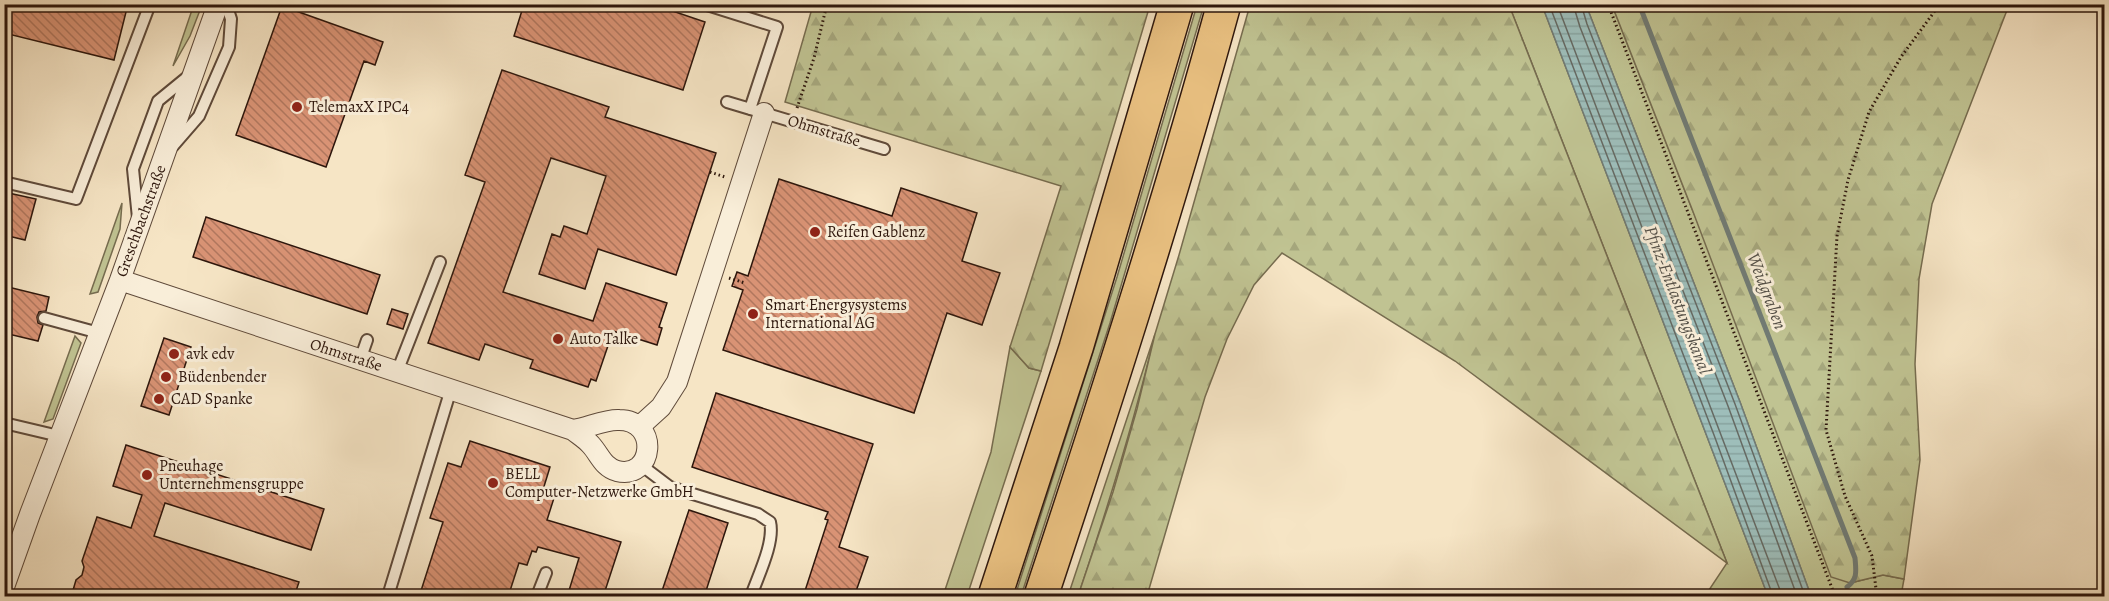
<svg xmlns="http://www.w3.org/2000/svg" width="2109" height="601" font-family="Alegreya,serif">
<defs>
<pattern id="forest-firs" width="22" height="20" patternUnits="userSpaceOnUse" patternTransform="scale(1.5)"><rect width="22" height="20" fill="#c0c392"/><path d="M5 1l3.5 6h-7zM16 11l3.5 6h-7z" fill="#a5a77d"/></pattern>
<pattern id="water-rules" width="6" height="5" patternUnits="userSpaceOnUse" patternTransform="scale(1.5)"><rect width="6" height="5" fill="#9ebeba"/><path d="M0 2.5h6" fill="none" stroke="#88a39f"/></pattern>
<pattern id="building-back-hatch" width="6" height="6" patternUnits="userSpaceOnUse" patternTransform="scale(1.5)"><rect width="6" height="6" fill="#d99375"/><path d="M-1 5l2 2M0 0l6 6M5-1l2 2" fill="none" stroke="#b0775e"/></pattern>
</defs>
<rect width="100%" height="100%" fill="#f6e5c5"/>
<filter id="stains"><feTurbulence type="fractalNoise" baseFrequency=".00333" numOctaves="4"/><feColorMatrix values="0 0 0 0 .2 0 0 0 0 .09 0 0 0 0 .02 0 0 0 .5 -.17"/></filter>
<radialGradient id="worn" r=".72"><stop offset=".6" stop-color="#630" stop-opacity="0"/><stop offset="1" stop-color="#630" stop-opacity=".3"/></radialGradient>
<path fill="#c0c392" stroke="#766c4f" stroke-width="1.5" d="M194,4L202,5L190,36L173,66Z
M1197,5H1204L1110,323L1021,596H1015L1117,277Z
M1509,5H1542L1768,596H1705L1727,563Z
M1586,5H1612L1692,209L1850,583L1883,575L1904,579L1901,596H1811L1740,402Z
M122,203L120,229L98,292L90,294Z
M1155,334C1134,423 1107,510 1078,596H1068Z
M75,336L81,343L53,419L44,422Z
M1010,347L1029,368L1041,371L967,596H943L991,452Z"/>
<path fill="url(#forest-firs)" stroke="#766c4f" stroke-width="1.5" d="M813,5H1150L1041,371L1029,368L1010,347L1061,186L785,102Z
M1250,5H1509L1727,563L1455,361L1282,253L1254,285L1227,339L1205,397L1147,596H1078L1113,492L1137,409L1155,334L1179,255Z
M1612,5H2009L1932,204L1919,279L1915,364L1920,460L1904,579L1883,575L1850,583L1831,577L1692,209Z"/>
<path fill="url(#water-rules)" stroke="#717b74" stroke-width="1.5" d="M1542,5H1586L1740,402L1811,596H1768Z"/>
<g fill="none" stroke-linecap="round" stroke-linejoin="round">
<path stroke="#666a63" stroke-width="1.5" d="M1549,4L1714,435L1773,596
M1557,4L1780,590L1781,596
M1573,4L1580,27L1728,406L1797,596
M1581,4L1587,24L1735,404L1805,596"/>
<path stroke="#717b74" stroke-width="5" d="M1639,4L1855,558C1856,571 1858,579 1847,587"/>
</g>
<path fill="url(#building-back-hatch)" stroke="#2d160c" stroke-width="1.5" d="M4,4H128L114,60L4,33Z
M524,4H652L705,22L683,90L514,36Z
M282,6L383,42L375,65L364,61L326,167L236,135Z
M502,70L609,107L605,117L716,153L676,275L598,249L585,289L539,274L552,234L560,237L564,226L587,234L606,176L551,158L503,292L593,321L606,283L667,303L659,327L662,328L657,345L613,331L596,381L591,379L588,387L530,368L533,360L485,344L479,360L428,343L485,182L465,175Z
M779,179L892,216L901,188L977,213L962,261L1000,273L982,325L947,313L914,413L723,350L743,290L732,286L737,272L748,276Z
M4,192L36,199L25,240L4,235Z
M206,217L380,275L367,314L193,257Z
M4,286L49,297L46,311L39,312L37,317L38,323L43,325L38,341L4,333Z
M392,309L408,314L403,329L387,324Z
M164,338L191,347L169,415L141,406Z
M716,393L873,444L839,547L868,557L854,597H803L828,520L825,519L828,512L692,467Z
M470,441L550,467L542,493L554,498L547,520L621,542L603,597H567L579,558L538,547L536,552L532,551L527,565L519,563L508,597H419L443,522L430,518L448,463L461,467Z
M126,445L324,509L311,550L165,503L154,536L299,582L294,597H71L76,580L82,575L84,567L82,561L97,517L131,528L142,495L113,486Z
M689,510L728,523L704,597H660Z"/>
<g fill="none" stroke-linecap="round" stroke-linejoin="round">
<defs>
<path id="lane" d="M704,4L777,27L750,109
M727,102L884,149
M173,146L199,116L229,47L231,19L226,4
M4,182L76,199L150,4
M138,218L133,169L158,101L191,74
M44,318L99,333
M360,360L367,340
M397,372L440,262
M4,423L59,436
M641,465L670,487L758,514L770,522C775,542 758,576 751,596
M388,596L451,389
M537,596L546,573"/>
<path id="street" d="M120,280L573,430C579,435 586,439 591,445C600,455 603,467 617,471C654,480 660,420 619,420C606,419 587,428 573,430
M639,427L661,407L677,382L764,113
M4,587L30,514L120,280L218,4"/>
<path id="highway" d="M995,596L1076,348L1177,4
M1041,596C1106,400 1169,204 1224,4"/>
</defs>
<use href="#lane" stroke="#5f4a3a" stroke-width="14"/>
<use href="#street" stroke="#5f4a3a" stroke-width="22"/>
<use href="#highway" stroke="#2d160c" stroke-width="36"/>
<path stroke="#2d160c" stroke-width="3" stroke-dasharray="1.5 3" stroke-linecap="butt" d="M1608,4L1835,596
M797,108L814,58L827,4
M710,172L725,177
M729,278L745,283
M1874,596L1876,589L1872,556L1845,496L1826,430L1837,236L1848,180L1869,112L1901,57L1940,4"/>
<use href="#lane" stroke="#f9eed9" stroke-width="10"/>
<use href="#street" stroke="#f9eed9" stroke-width="20"/>
<use href="#highway" stroke="#ebc282" stroke-width="33"/>
</g>
<g fill="#8f2418" stroke="#f9eed9" stroke-width="2">
<circle cx="297" cy="107" r="6"/>
<circle cx="815" cy="232" r="6"/>
<circle cx="753" cy="314" r="6"/>
<circle cx="558" cy="339" r="6"/>
<circle cx="174" cy="354" r="6"/>
<circle cx="166" cy="377" r="6"/>
<circle cx="159" cy="399" r="6"/>
<circle cx="147" cy="475" r="6"/>
<circle cx="493" cy="483" r="6"/>
</g>
<g text-anchor="middle" dominant-baseline="central" stroke-width="6" stroke-linejoin="round" paint-order="stroke">
<g font-size="16" fill="#2d160c" stroke="#f9eed9" text-anchor="start">
<text x="309" y="107">TelemaxX IPC4</text>
<text x="827" y="232">Reifen Gablenz</text>
<text x="765" y="305">Smart Energysystems<tspan x="765" dy="18">International AG</tspan></text>
<text x="570" y="339">Auto Talke</text>
<text x="186" y="354">avk edv</text>
<text x="178" y="377">Büdenbender</text>
<text x="171" y="399">CAD Spanke</text>
<text x="159" y="466">Pneuhage<tspan x="159" dy="18">Unternehmensgruppe</tspan></text>
<text x="505" y="474">BELL<tspan x="505" dy="18">Computer-Netzwerke GmbH</tspan></text>
</g>
<g font-size="16" fill="#2d160c" stroke="#f9eed9">
<text transform="translate(824 131) rotate(17)">Ohmstraße</text>
<text transform="translate(141 221) rotate(-70)">Greschbachstraße</text>
<text transform="translate(346 355) rotate(18)">Ohmstraße</text>
</g>
<g font-size="18" font-style="italic" fill="#555149" stroke="#f9eed9">
<text transform="translate(1767 291) rotate(69)">Weidgraben</text>
<text transform="translate(1678 300) rotate(69)">Pfinz-Entlastungskanal</text>
</g>
</g>
<rect width="2109" height="601" fill="none" stroke="#f6e5c5" stroke-width="24"/>
<rect x="6" y="6" width="2097" height="589" fill="none" stroke="#2d160c" stroke-width="3"/>
<rect x="12" y="12" width="2085" height="577" fill="none" stroke="#2d160c" stroke-width="1.5"/>
<rect width="100%" height="100%" filter="url(#stains)"/>
<rect width="100%" height="100%" fill="url(#worn)"/>
</svg>
